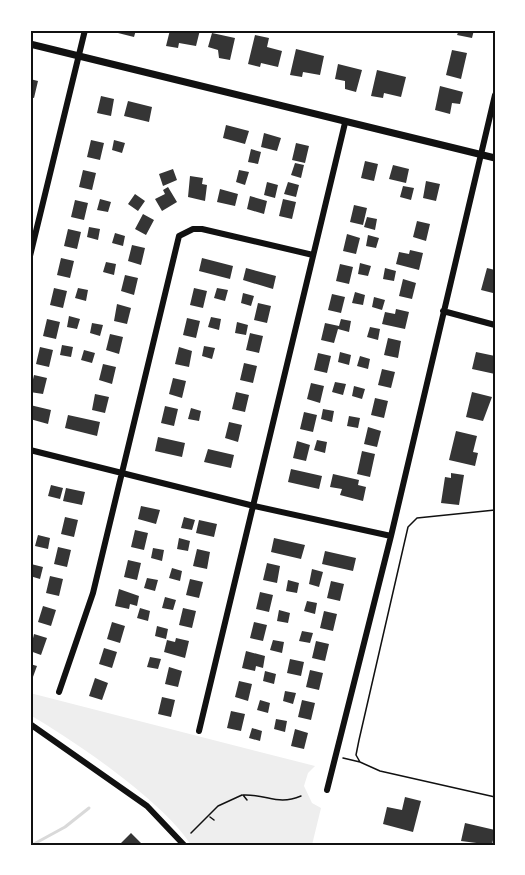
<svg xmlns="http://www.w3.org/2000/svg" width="525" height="875" font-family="'Open Sans',sans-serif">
<rect width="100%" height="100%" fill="#fff"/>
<path fill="#eee" d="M30,693L315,766L308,773L304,786L312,803L321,808L312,845H191C164,802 75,741 30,715Z"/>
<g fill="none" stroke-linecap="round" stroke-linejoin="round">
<path stroke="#d9d9d9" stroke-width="3" d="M32,845L65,827L89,808"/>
</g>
<path fill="#353535" d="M118,30H136L134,37L118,33Z
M170,30H200L196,46L179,43L178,48L166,46Z
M459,30H474L472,38L457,35Z
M212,33L235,38L230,60L219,58L218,50L208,47Z
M255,35L269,38L267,47L282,51L278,67L261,63L260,67L248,64Z
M296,49L324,56L320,75L303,72L302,77L290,75Z
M452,50L467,53L461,79L446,75Z
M338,64L362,70L356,92L345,89V81L335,79Z
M377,70L406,77L401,97L384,93L383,98L371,96Z
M30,79L38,81L34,98L30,97Z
M440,86L463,92L460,104L452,103L450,114L435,110Z
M101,96L114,99L111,116L97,113Z
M128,101L152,107L149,122L124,116Z
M226,125L249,131L245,144L223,138Z
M264,133L281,138L277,151L261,147Z
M91,140L104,143L100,160L87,157Z
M114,140L125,143L122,153L112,150Z
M296,143L309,146L305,163L292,160Z
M251,149L261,152L258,164L248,162Z
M365,161L378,164L374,181L361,178Z
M295,163L304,165L301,178L291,175Z
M393,165L409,169L406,183L389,179Z
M173,169L177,180L163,186L159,174Z
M83,170L96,173L92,190L79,187Z
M239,170L249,172L245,185L236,182Z
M190,176L203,178L202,184L207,185L205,201L188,197Z
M426,181L440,184L436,201L423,198Z
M267,182L278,185L275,198L264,195Z
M288,182L299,185L296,197L284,194Z
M403,186L414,188L411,200L400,197Z
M168,187L177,202L162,211L155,199L165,194L163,190Z
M220,189L238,194L235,206L217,202Z
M135,194L145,201L138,211L128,204Z
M250,196L267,201L264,214L247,209Z
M100,199L111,202L108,212L97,210Z
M283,199L296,202L292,219L279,216Z
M75,200L88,203L84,220L71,217Z
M354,205L367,208L363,225L350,222Z
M143,214L154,220L146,235L135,229Z
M367,217L377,219L375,230L364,227Z
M417,221L430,224L426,241L413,237Z
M89,227L100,229L98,240L87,237Z
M68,229L81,232L77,249L64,246Z
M115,233L125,236L123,246L112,243Z
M347,234L360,238L356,254L343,251Z
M368,235L379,238L376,248L366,246Z
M132,245L145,248L141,265L128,261Z
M410,250L423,253L419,270L396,264L399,252L409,254Z
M61,258L74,261L70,278L57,275Z
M202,258L233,266L230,279L199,271Z
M106,262L116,264L114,275L103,272Z
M360,263L371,266L368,276L358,274Z
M340,264L353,267L349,284L336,281Z
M246,268L276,276L273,289L243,280Z
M385,268L396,271L394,281L383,279Z
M487,268L495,270L493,293L481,290Z
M125,275L138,278L134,295L121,291Z
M403,279L416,283L412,299L399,296Z
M54,288L67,291L63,308L50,305Z
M78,288L88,290L86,301L75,298Z
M194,288L207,291L203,308L190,305Z
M217,288L228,290L225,301L214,298Z
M355,292L365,295L363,305L352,303Z
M243,293L254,296L251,306L241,303Z
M332,294L345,297L341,313L328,310Z
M374,297L385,300L382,310L372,307Z
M258,303L271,306L267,323L254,320Z
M117,304L131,308L127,324L114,321Z
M396,309L409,312L405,329L382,324L385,312L395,314Z
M69,316L80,319L77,329L67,327Z
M211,317L221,319L219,330L208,327Z
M187,318L200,321L196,338L183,335Z
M47,319L60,322L56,339L43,336Z
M341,319L351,321L349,332L338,329L334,343L321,340L325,323L339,326Z
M237,322L248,325L246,335L235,333Z
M92,323L103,325L100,336L90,333Z
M370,327L380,329L378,340L367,337Z
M250,333L263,336L259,353L246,350Z
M110,334L123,337L119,354L106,350Z
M388,338L401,341L398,358L384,355Z
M62,345L73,347L71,357L60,355Z
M204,346L215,348L212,359L202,356Z
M40,347L53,350L49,367L36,364Z
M179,347L192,351L189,367L175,364Z
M84,350L95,353L92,363L81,360Z
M340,352L351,355L349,365L338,362Z
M476,352L495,356V374L472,369Z
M318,353L331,356L327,373L314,370Z
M360,356L370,359L368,369L357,366Z
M244,363L257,366L253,383L240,380Z
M103,364L116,367L112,384L99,380Z
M382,369L395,372L391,388L378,385Z
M34,375L47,378L43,394L30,392Z
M173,378L186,381L182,398L169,394Z
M335,382L346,384L343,395L332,392Z
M311,383L324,386L320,403L307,399Z
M354,386L365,389L362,399L352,396Z
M236,392L249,395L245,412L232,409Z
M472,392L492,397L483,421L466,417Z
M95,394L109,397L105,413L92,410Z
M375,398L388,401L384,418L371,415Z
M30,405L51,410L48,424L30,419Z
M165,406L178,409L174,426L161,423Z
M191,408L201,411L199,421L188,419Z
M323,409L334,411L332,422L321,419Z
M304,412L317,415L313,432L300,429Z
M68,415L100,422L97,436L65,428Z
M349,416L360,418L358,428L347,426Z
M229,422L242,425L238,442L225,438Z
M368,427L381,431L377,447L364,444Z
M456,431L477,436L473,452L478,453L475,466L449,460Z
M158,437L185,443L182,457L155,451Z
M317,440L327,442L325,453L314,450Z
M297,441L310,445L306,461L293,458Z
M208,449L234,455L231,468L204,462Z
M362,451L375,454L370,477L357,474Z
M291,469L322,476L319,489L288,482Z
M451,473L464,475L459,505L441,503L445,477L451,478Z
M333,474L359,480L358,485L366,487L363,501L340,495L342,489L330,487Z
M51,485L63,488L60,499L48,496Z
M66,488L85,492L82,505L63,501Z
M141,506L160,510L156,524L138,519Z
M65,517L78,520L74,537L61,534Z
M184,517L195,520L192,530L181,528Z
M199,520L217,524L214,537L196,533Z
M135,530L148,533L144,550L131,547Z
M38,535L50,538L48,549L35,546Z
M179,538L190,541L188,551L177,549Z
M274,538L305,545L301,559L271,552Z
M58,547L71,550L67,567L54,564Z
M153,548L164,550L162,561L151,558Z
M197,549L210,552L207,569L193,566Z
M325,551L356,558L353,571L322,564Z
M128,560L141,563L137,580L124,577Z
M267,563L280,566L277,583L263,580Z
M31,564L43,567L40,579L30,576Z
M172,568L182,571L180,581L169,578Z
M312,569L323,572L319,587L309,584Z
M50,576L63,579L59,596L46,593Z
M147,578L158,580L155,591L144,588Z
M190,579L203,582L199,598L186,595Z
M288,580L299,583L297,593L286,591Z
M331,581L344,584L340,601L327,598Z
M119,589L139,596L137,606L130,604L129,609L115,606Z
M260,592L273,595L269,612L256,609Z
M165,597L176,600L173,610L162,608Z
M307,601L317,603L315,614L304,611Z
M43,606L56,610L51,626L38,622Z
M140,608L150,611L148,621L137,618Z
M183,608L196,611L192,628L179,625Z
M279,610L290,613L288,623L277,621Z
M324,611L337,614L333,631L320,628Z
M112,622L125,626L120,643L107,639Z
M254,622L267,625L263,641L250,638Z
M157,626L168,629L166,639L155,636Z
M302,631L313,633L310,643L299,641Z
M34,634L47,638L41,655L30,651Z
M176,638L189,641L185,658L164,652L167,640L175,642Z
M273,640L284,642L282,653L270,650Z
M316,641L329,644L325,661L312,658Z
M104,648L117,652L112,668L99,664Z
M246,651L265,656L263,668L256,666L255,671L242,668Z
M150,657L161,659L158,669L147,667Z
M290,659L304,662L301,676L287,673Z
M30,664L37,666L30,685Z
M169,667L182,671L178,687L165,684Z
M310,670L323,673L319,690L306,687Z
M265,671L276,674L274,684L263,681Z
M95,678L108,683L102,700L89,696Z
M239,681L252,684L248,701L235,697Z
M285,691L296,693L293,704L283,701Z
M162,697L175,700L171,717L158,714Z
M260,700L270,703L268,713L257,710Z
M302,700L315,703L311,720L298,717Z
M231,711L245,714L241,731L227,728Z
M276,719L287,721L285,732L274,729Z
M252,728L262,731L260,741L249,738Z
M295,729L308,733L304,749L291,746Z
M405,797L421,801L413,832L383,824L387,807L402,810Z
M465,823L495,830L492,845L461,841Z
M131,833L143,845H119Z"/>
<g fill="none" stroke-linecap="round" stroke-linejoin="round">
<path stroke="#111" stroke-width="1.5" d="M343,758L360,762L356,755L359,740L408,527L417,518L495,510
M360,762L380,771L495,797
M247,800L243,795C268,794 277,806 301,796
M210,817L214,820
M191,833L218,806L242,795"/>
<path stroke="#111" stroke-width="6" d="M30,256L85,30
M443,311L495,325
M30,450L254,506L391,536
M59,692L93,593L179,236L193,229H202L313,255
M30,724L147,806L184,845
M199,731L345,123
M327,790L391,536L495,95"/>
<path stroke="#111" stroke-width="7" d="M30,44L495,158"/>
</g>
<rect width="525" height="875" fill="none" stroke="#ffffff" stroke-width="63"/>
<rect x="32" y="32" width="462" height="812" fill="none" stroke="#111" stroke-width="2"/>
</svg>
